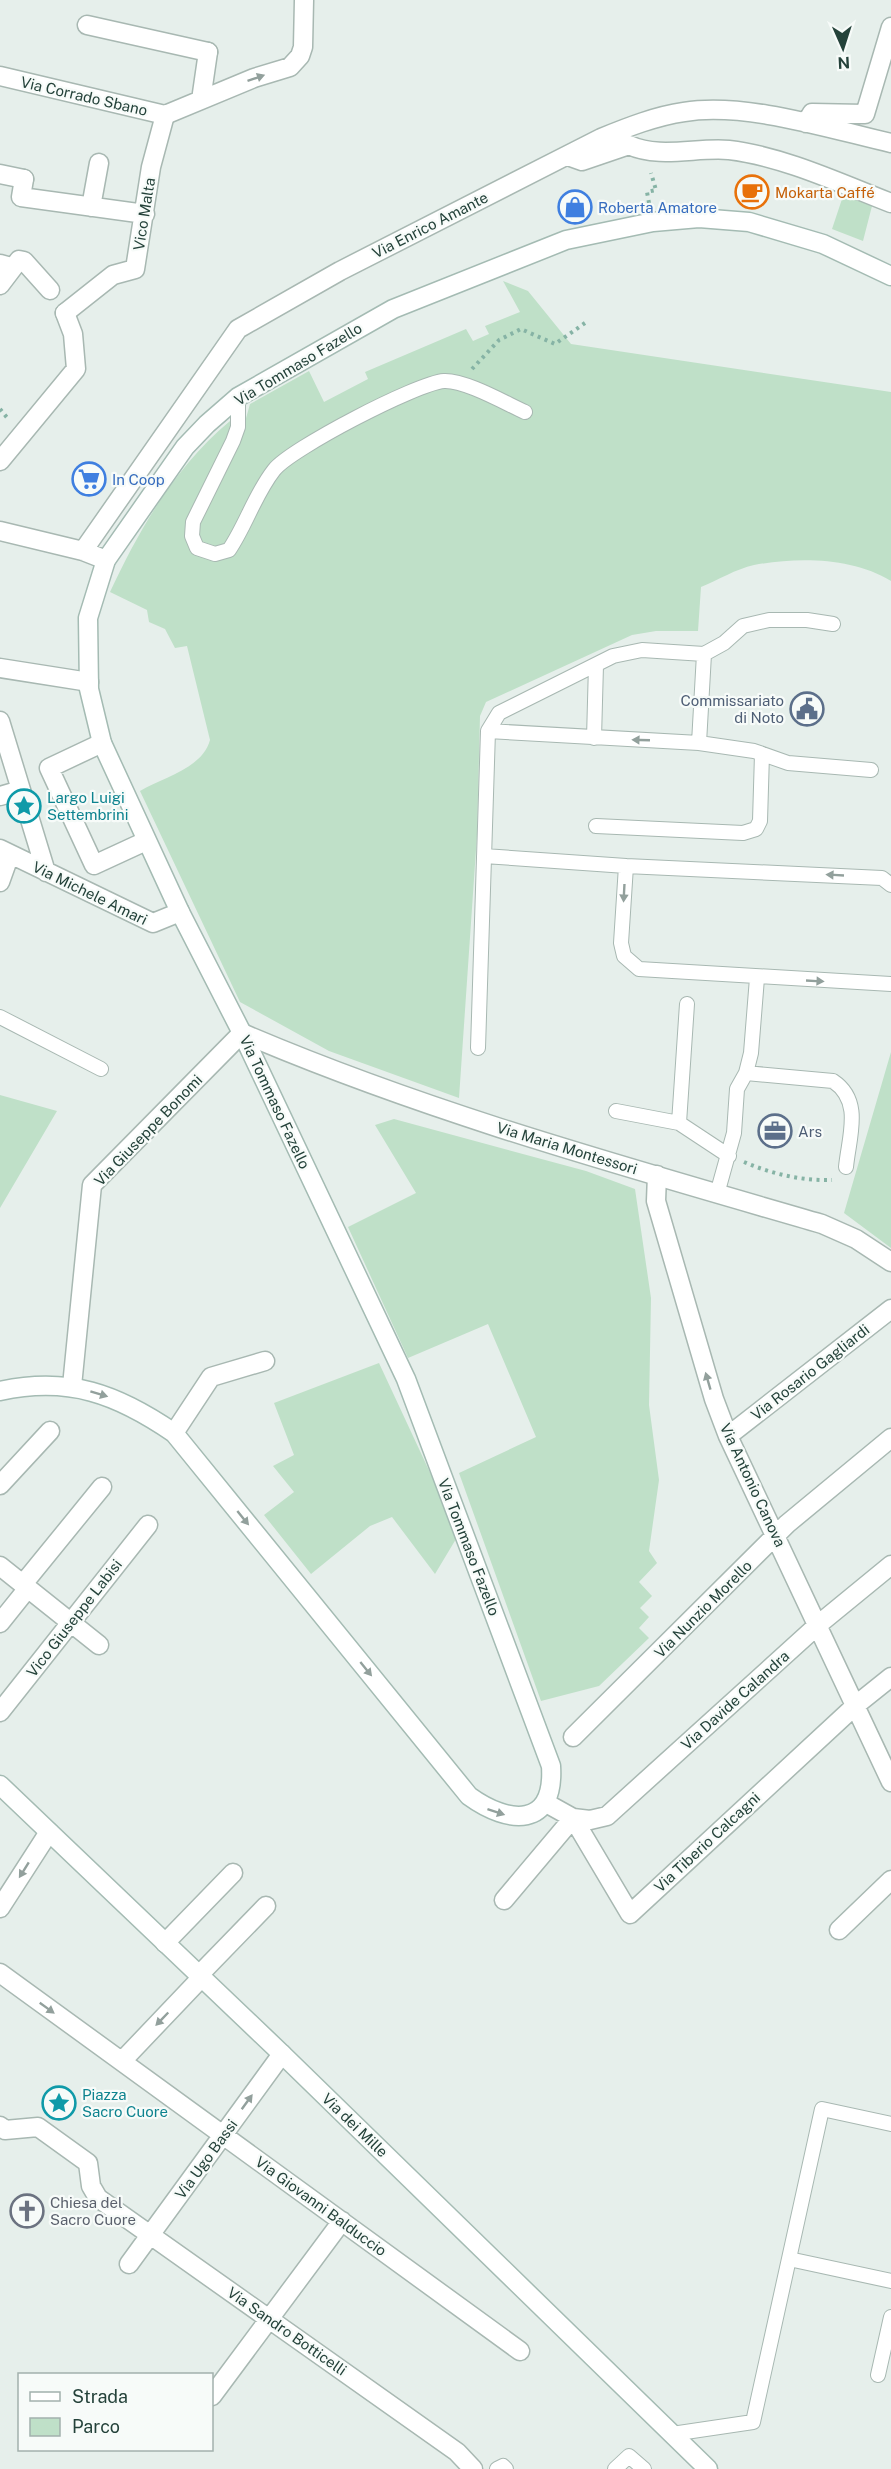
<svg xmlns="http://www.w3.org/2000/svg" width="891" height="2469" font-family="'Public Sans',sans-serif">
<rect width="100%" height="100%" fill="#e6efeb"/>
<path fill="#bfe0c8" d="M844,193L872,206L863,241L832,229Z
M503,281L528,291L571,344L891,392V581C852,557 797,557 754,565C736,569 718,580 701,587L698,631H656L632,635L486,702L480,716L477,835L459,1098L329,1051L240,1002L140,791C163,777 202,769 210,740L187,646L175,648L165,629L149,622L147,610L110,592C140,528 175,467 230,421V431L226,438L239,443L250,404L309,371L324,402L368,379L365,372L466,329L473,341L489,334L485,326L520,312Z
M891,1052V1248L844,1213Z
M0,1095L57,1111L0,1208Z
M394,1119L586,1171L635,1189L651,1298L649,1405L659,1480L649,1551L657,1563L639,1582L652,1596L640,1608L649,1617L639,1628L649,1638L599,1686L541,1701L459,1473L536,1437L488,1324L408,1358L348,1227L416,1193L375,1125Z
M379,1363L433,1479L456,1539L435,1574L392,1517L370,1526L311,1574L264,1515L294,1492L273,1466L294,1455L274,1403Z"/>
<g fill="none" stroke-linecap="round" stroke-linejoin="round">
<defs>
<path id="service" d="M238,397V427L233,441L193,522L192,536L197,548L215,554L229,550C246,525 255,494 274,470C290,449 417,383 444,381C465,380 505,403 525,412
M488,731L699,743L754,751L788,763L871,770
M594,738L596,665
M699,743L704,654
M596,826L743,833L756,829L760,821L762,754
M484,856L626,866
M891,885L882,878L626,866L621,943L624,956L639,969L891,984
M0,1017L101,1069
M478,1048L488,731L499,713L613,656L642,650L704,654L724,643L743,626L769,620H807L833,624
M746,1073L833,1081C863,1101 849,1136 846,1167
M616,1111L679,1123L729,1156
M679,1123L687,1004
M717,1194L734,1133L737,1089L746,1073L751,1053L757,978
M789,2259L891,2281
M878,2375L891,2317
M672,2434L753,2422L822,2109L891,2124
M497,2469L503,2466L506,2469
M615,2469L629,2456L644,2469"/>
<path id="pedestrian" d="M87,25L208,52
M24,179L21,197L145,214
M91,207L99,163
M0,285L19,260L24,261L50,290
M65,313L113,275L135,269L151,167L165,115
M165,1943L233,1873
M199,1975L266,1906"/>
<path id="minor" d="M0,76L165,115L254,78L290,67L300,56L303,47L304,0
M201,100L208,52
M806,123L812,113L865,114L891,27
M568,156L582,161L629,145C659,159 697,147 729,150C782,156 842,184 891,203
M0,174L24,179
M0,264L11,267
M0,461L76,369L73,334L65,313
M0,531L83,551L106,560
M83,551L238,329L340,271L601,138C628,127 656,116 684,112C746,102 830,129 891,143
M0,668L89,682
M0,721L46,872
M102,743L49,768L94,865L146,841
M0,796L21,790
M0,849L153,923L180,912
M0,882L10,854
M657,1175L656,1201L714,1399L728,1436L891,1782
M72,1386L92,1185L242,1033
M174,1433L211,1377L265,1361
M728,1436L891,1309
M0,1485L50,1431
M0,1566L99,1645
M23,1584L102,1487
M0,1623L28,1588
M0,1712L148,1525
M573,1737L787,1524L891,1438
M546,1803L573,1818L630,1914L856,1705L891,1677
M504,1900L573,1818L590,1820L607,1816L819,1624L891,1565
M0,1908L49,1832
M839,1930L891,1880
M0,1973L520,2351
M123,2060L202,1977
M0,2126L5,2130L38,2127L88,2163L91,2186L98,2198L457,2452L473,2469
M129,2264L282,2054
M212,2396L342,2221"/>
<path id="tertiary" d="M242,1033C429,1113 626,1167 822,1224L856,1239L891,1262"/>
<path id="secondary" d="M0,1391C69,1376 117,1394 174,1433L469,1796C509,1825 555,1828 551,1766L406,1379L242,1033L180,912L102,743L89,689L88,618L106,560L185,447L207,424L238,397L393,309L566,240L653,222L699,218L749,222L823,244L891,276
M0,1785L282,2054L708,2469"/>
</defs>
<use href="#service" stroke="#a8b8b2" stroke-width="16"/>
<use href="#pedestrian" stroke="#a8b8b2" stroke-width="21"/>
<use href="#minor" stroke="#a8b8b2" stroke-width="21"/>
<use href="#tertiary" stroke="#a8b8b2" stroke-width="21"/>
<use href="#secondary" stroke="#a4bbb3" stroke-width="21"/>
<path stroke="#86b3a5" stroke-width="4" stroke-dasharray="3 4.5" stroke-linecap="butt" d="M649,203L647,192L656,190L651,173
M472,369L499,340L521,329L555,344L585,323
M0,409L9,420
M744,1162C772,1174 802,1181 832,1180"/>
<use href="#service" stroke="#fff" stroke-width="14"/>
<use href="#pedestrian" stroke="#fff" stroke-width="18"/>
<use href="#minor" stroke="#fff" stroke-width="18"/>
<use href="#tertiary" stroke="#fff" stroke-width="18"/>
<use href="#secondary" stroke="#fff" stroke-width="18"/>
</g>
<defs><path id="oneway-solid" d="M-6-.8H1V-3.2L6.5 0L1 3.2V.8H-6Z" transform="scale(1.5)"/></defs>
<g fill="#92a09c">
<use href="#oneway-solid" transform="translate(256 78) rotate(-19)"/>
<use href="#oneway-solid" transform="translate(641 740) rotate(-178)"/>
<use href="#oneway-solid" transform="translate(835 875) rotate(-177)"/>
<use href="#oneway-solid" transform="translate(624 893) rotate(93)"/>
<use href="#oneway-solid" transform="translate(815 981) rotate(3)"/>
<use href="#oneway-solid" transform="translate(708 1381) rotate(-106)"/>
<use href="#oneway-solid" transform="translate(99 1394) rotate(17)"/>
<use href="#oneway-solid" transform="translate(243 1518) rotate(51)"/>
<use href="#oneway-solid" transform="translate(366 1669) rotate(51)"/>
<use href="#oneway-solid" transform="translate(496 1812) rotate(18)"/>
<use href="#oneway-solid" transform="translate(24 1870) rotate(122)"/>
<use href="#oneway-solid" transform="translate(47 2008) rotate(36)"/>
<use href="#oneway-solid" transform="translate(162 2019) rotate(134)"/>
<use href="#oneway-solid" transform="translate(247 2102) rotate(-54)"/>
</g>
<defs>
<symbol id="cafe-ring" viewBox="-11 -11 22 22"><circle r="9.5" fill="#f7fbf9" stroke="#e8710a" stroke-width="1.5"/><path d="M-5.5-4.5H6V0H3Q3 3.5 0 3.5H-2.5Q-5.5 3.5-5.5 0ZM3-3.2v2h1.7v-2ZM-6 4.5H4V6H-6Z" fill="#e8710a"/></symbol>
<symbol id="shop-ring" viewBox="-11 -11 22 22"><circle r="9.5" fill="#f7fbf9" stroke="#3f7fe0" stroke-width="1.5"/><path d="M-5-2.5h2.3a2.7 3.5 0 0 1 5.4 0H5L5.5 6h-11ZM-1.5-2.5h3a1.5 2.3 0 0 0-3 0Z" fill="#3f7fe0"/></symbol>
<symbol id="supermarket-ring" viewBox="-11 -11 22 22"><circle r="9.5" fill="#f7fbf9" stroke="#3f7fe0" stroke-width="1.5"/><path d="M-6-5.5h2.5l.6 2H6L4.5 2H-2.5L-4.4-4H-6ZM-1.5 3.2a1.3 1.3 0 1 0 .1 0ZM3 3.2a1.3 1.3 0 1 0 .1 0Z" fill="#3f7fe0"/></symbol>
<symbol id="civic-ring" viewBox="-11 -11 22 22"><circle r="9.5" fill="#f7fbf9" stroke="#5c6f8a" stroke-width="1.5"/><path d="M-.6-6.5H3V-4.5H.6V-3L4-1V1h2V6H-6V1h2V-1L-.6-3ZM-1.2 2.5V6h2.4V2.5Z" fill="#5c6f8a"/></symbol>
<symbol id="sight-ring" viewBox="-11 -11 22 22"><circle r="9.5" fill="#f7fbf9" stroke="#0f9aa8" stroke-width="1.5"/><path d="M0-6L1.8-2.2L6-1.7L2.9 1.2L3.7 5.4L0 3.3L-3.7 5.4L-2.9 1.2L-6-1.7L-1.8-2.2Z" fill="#0f9aa8"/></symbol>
<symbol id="office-ring" viewBox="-11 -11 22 22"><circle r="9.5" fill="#f7fbf9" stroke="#5c6f8a" stroke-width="1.5"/><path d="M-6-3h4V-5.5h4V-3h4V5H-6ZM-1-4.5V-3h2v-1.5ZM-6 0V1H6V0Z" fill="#5c6f8a"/></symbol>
<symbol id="church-ring" viewBox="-11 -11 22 22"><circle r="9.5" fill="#f7fbf9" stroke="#6b7280" stroke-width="1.5"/><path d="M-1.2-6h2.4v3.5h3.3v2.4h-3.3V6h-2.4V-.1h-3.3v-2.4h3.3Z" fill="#6b7280"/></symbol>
</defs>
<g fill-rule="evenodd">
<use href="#cafe-ring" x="733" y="173" width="38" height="38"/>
<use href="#shop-ring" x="556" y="188" width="38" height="38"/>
<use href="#supermarket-ring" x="70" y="460" width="38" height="38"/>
<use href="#civic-ring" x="788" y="690" width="38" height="38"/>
<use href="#sight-ring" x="5" y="787" width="38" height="38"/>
<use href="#office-ring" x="756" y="1112" width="38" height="38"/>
<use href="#sight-ring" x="40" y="2084" width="38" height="38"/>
<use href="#church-ring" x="8" y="2192" width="38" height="38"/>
</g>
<g text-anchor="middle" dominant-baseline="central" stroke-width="4.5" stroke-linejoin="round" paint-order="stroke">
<g font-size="15" fill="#24423a" stroke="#f7fbf9">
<text transform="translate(84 96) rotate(13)">Via Corrado Sbano</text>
<text transform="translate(144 214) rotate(-81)">Vico Malta</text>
<text transform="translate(430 225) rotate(-27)">Via Enrico Amante</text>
<text transform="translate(298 364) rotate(-31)">Via Tommaso Fazello</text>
<text transform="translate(90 893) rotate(26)">Via Michele Amari</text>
<text transform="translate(275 1102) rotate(65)">Via Tommaso Fazello</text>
<text transform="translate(148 1130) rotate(-46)">Via Giuseppe Bonomi</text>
<text transform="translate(567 1148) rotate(17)">Via Maria Montessori</text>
<text transform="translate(810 1372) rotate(-38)">Via Rosario Gagliardi</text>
<text transform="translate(753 1485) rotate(65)">Via Antonio Canova</text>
<text transform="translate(469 1547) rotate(69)">Via Tommaso Fazello</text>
<text transform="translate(703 1609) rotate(-45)">Via Nunzio Morello</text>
<text transform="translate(74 1618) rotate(-52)">Vico Giuseppe Labisi</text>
<text transform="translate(735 1700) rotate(-42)">Via Davide Calandra</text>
<text transform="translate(707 1842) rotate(-43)">Via Tiberio Calcagni</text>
<text transform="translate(355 2125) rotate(44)">Via dei Mille</text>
<text transform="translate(206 2159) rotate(-54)">Via Ugo Bassi</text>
<text transform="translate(321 2206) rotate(36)">Via Giovanni Balduccio</text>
<text transform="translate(287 2331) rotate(35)">Via Sandro Botticelli</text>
</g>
<g font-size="15" fill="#c56008" stroke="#f7fbf9" text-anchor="start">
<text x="775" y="192">Mokarta Caffé</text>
</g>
<g font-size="15" fill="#366cbe" stroke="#f7fbf9" text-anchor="start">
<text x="598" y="207">Roberta Amatore</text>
<text x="112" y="479">In Coop</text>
</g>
<g font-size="15" fill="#4e5e75" stroke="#f7fbf9" text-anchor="end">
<text x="784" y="700">Commissariato<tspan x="784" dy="17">di Noto</tspan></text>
<text x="798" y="1131" text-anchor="start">Ars</text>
</g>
<g font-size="15" fill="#0d838f" stroke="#f7fbf9" text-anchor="start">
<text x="47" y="797">Largo Luigi<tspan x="47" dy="17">Settembrini</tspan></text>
<text x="82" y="2094">Piazza<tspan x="82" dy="17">Sacro Cuore</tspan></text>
</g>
<g font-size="15" fill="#5b616d" stroke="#f7fbf9" text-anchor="start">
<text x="50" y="2202">Chiesa del<tspan x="50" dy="17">Sacro Cuore</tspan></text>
</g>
</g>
<rect x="18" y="2373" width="195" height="78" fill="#f7fbf9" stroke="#a3b1ad" stroke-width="1.5"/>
<rect x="30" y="2392" width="30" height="9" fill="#ffffff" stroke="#a3b1ad" stroke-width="1.5"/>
<text x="72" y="2403" font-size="18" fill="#24423a">Strada</text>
<rect x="30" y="2418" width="30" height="18" fill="#bfe0c8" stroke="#a3b1ad" stroke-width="1.5"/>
<text x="72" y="2433" font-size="18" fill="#24423a">Parco</text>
<g transform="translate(843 48) rotate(177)" stroke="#f7fbf9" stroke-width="4.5" paint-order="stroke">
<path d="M0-4.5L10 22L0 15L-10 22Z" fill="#24423a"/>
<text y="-9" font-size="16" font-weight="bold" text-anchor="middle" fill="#24423a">N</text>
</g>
</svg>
